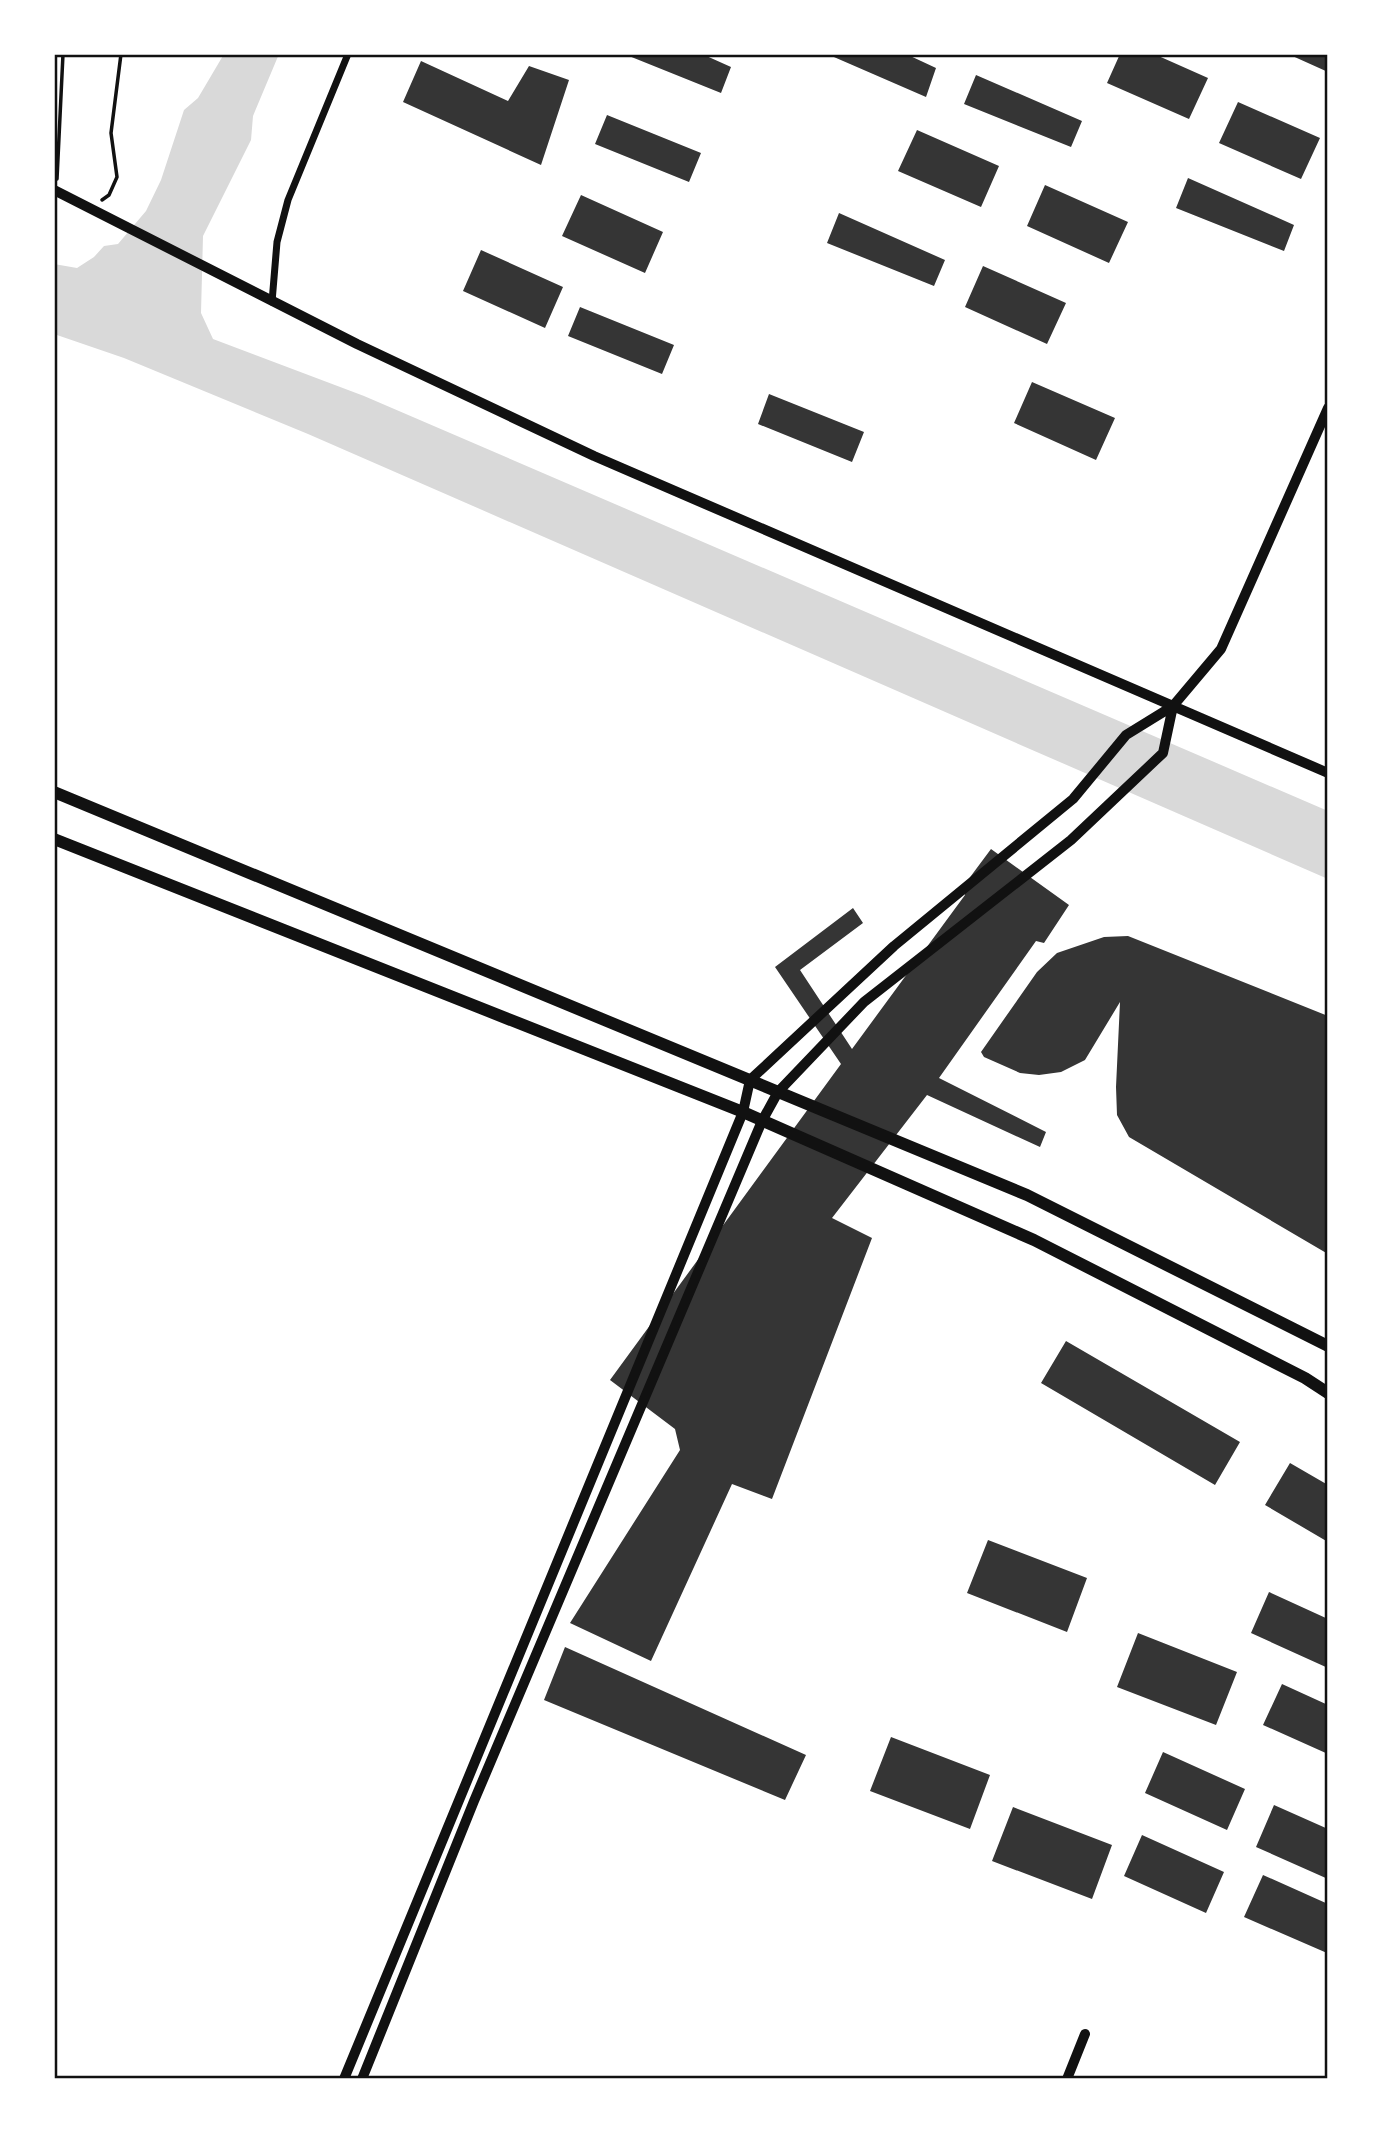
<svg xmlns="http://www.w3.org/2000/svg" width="1382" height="2133" font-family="'Varela Round',sans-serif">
<rect width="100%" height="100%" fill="#fff"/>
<path fill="#d9d9d9" d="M224,54H279L253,116L251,140L203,236L201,313L213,339L364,396L1328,811V879L308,434L124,358L54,334V264L77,268L94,257L104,246L118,244L146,211L161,180L184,110L198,98Z"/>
<path fill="#353535" d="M624,54H702L731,67L721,93Z
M827,54H906L936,68L926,97Z
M1120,54H1154L1208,78L1189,119L1107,83Z
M1288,54H1328V72Z
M421,61L508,101L529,66L569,80L541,165L403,102Z
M976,75L1082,121L1071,147L964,104Z
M1238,102L1320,138L1301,179L1219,143Z
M607,115L701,153L689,182L595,144Z
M917,130L999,166L981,207L898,171Z
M1188,178L1294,225L1284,251L1176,208Z
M1045,185L1128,222L1109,263L1027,226Z
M581,195L663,232L645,273L562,236Z
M839,213L945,260L934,286L827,243Z
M481,250L563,287L545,328L463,291Z
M983,266L1066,303L1047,344L965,307Z
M580,307L674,345L662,374L568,336Z
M1032,382L1115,418L1096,460L1014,423Z
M769,394L864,432L852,462L758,424Z
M991,849L1069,905L1044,943L1036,941L939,1078L1046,1132L1040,1147L927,1095L832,1218L872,1238L772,1499L732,1484L651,1661L570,1623L680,1450L675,1429L610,1380L841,1064L775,967L853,908L863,923L800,970L852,1049L965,895L962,888Z
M1128,936L1328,1016V1254L1129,1137L1117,1115L1116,1087L1120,1002L1085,1060L1061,1072L1039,1075L1020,1073L984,1057L981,1052L1037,972L1057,953L1104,937Z
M1066,1341L1240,1442L1215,1485L1041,1383Z
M1290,1463L1328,1485V1542L1265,1505Z
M988,1540L1087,1578L1067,1632L967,1593Z
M1269,1592L1328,1619V1668L1251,1633Z
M1138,1633L1237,1672L1216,1725L1117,1687Z
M565,1647L806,1755L785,1800L544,1700Z
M1282,1684L1328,1705V1754L1263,1725Z
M891,1737L990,1775L970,1829L870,1791Z
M1163,1752L1245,1789L1227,1830L1145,1793Z
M1274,1805L1328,1829V1879L1256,1847Z
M1013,1807L1112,1845L1092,1899L992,1861Z
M1142,1835L1224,1872L1206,1913L1124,1876Z
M1263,1875L1328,1904L1327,1953L1244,1917Z"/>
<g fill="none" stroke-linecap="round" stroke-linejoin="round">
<path stroke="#111" stroke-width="3.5" d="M57,179L63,54
M102,200L109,195L117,177L111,133L121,54"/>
<path stroke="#111" stroke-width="7" d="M272,302L277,242L288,200L348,54"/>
<path stroke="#111" stroke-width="10" d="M54,190L357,344L594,456L1328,773
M344,2079L743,1112L750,1080L894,946L1073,799L1126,735L1173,706L1221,649L1328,408
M362,2079L474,1801L762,1121L778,1092L864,1002L1071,840L1163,753L1173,706
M1067,2079L1085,2034"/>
<path stroke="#111" stroke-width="12" d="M54,792L1027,1195L1328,1346
M54,839L743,1112L1034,1240L1305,1378L1328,1393"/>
</g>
<rect width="1382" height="2133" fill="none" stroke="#ffffff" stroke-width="112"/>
<rect x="56" y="56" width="1270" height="2021" fill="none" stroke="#111" stroke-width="2.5"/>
</svg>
